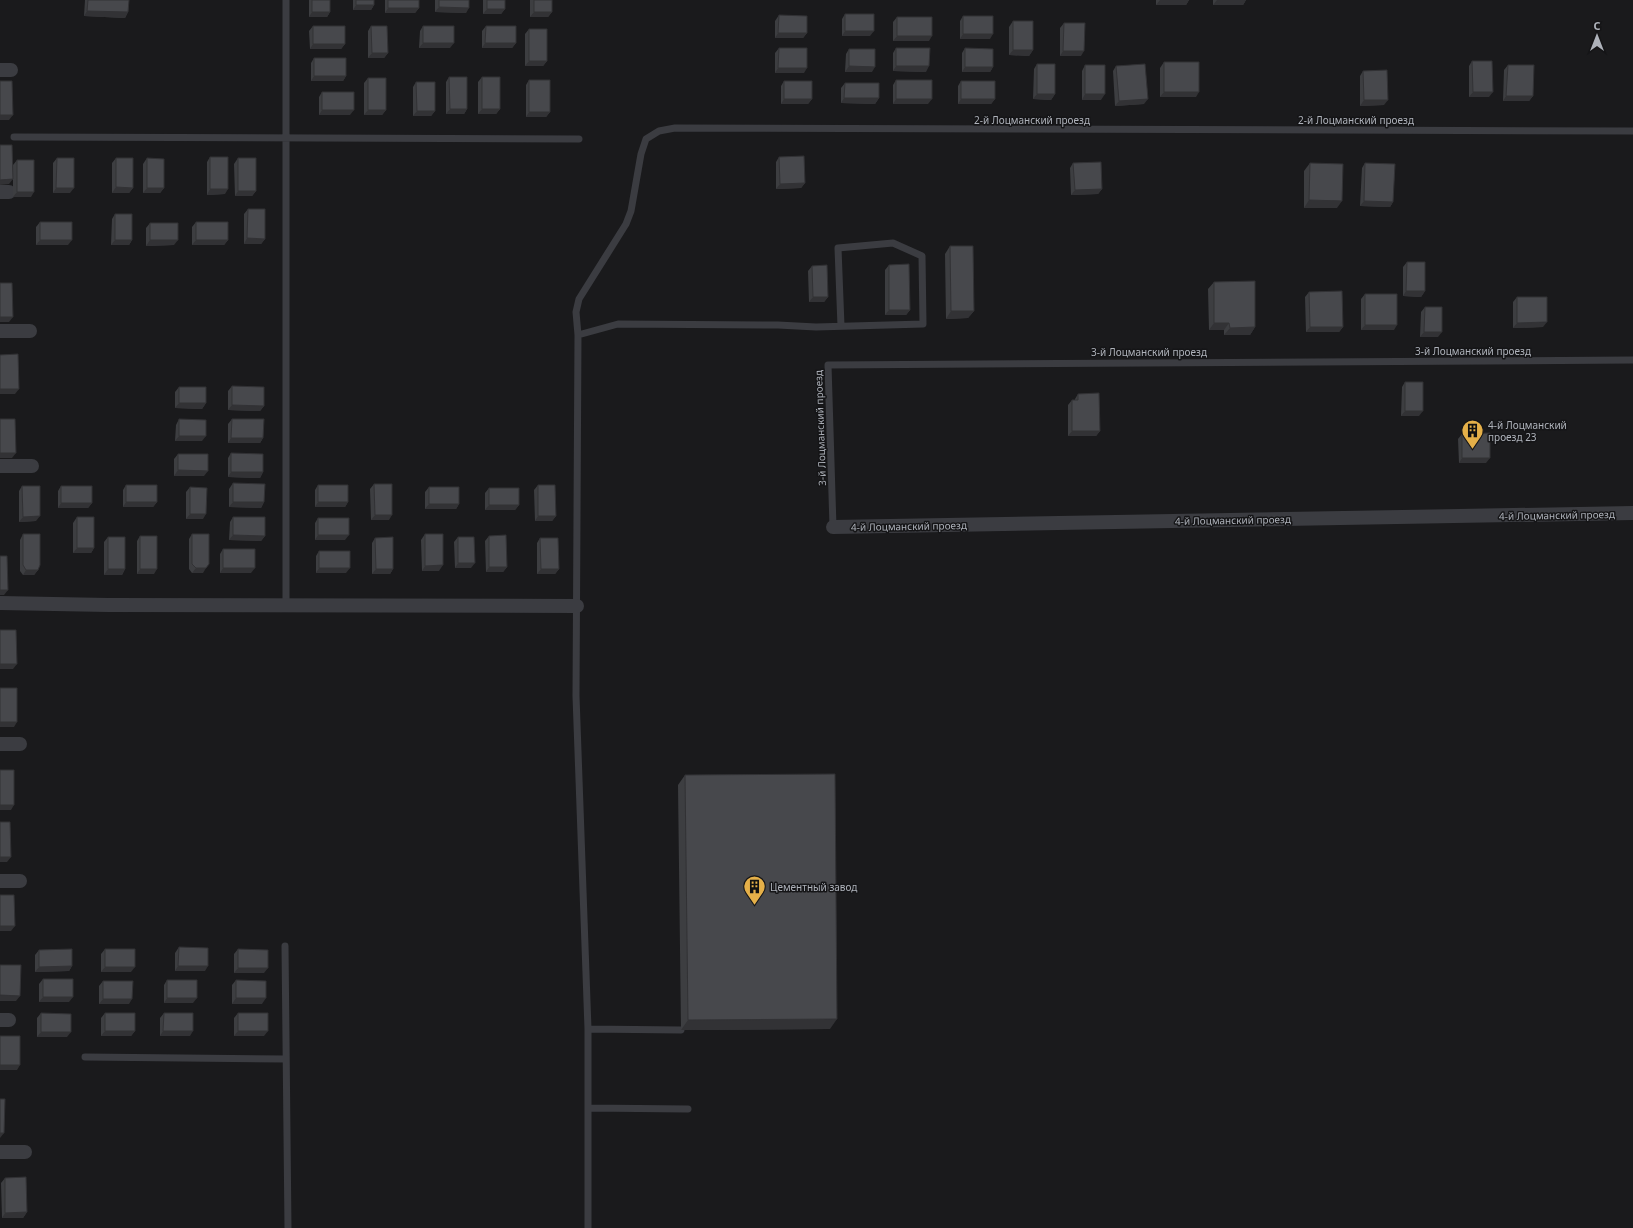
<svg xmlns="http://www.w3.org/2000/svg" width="1633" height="1228" font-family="'Noto Sans',sans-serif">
<rect width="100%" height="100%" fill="#1a1a1c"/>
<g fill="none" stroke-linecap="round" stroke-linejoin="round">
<path stroke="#3b3c41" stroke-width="7" d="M286,0V606
M14,137L579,139
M578,335L618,324L778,325L816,327L923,324L922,256L893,243L838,248L841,326
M833,527L828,365L1633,360
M285,946L288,1228
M588,1029L681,1030
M85,1057L286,1059
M588,1108L688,1109
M588,1228V1029L576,696L578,335L576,312L579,299L626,224L631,211L641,154L646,139L659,131L675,128L1633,131"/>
<path stroke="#3b3c41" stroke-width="14" d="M0,70H11
M0,192H9
M0,331H30
M0,466H32
M833,527L1633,513
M0,603L108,605L577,606
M0,744H20
M0,881H20
M0,1020H9
M0,1152H25"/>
</g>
<path fill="#3d3e41" d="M85,0H129L128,12L125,18L84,16Z
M309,0H330V12L327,17H309Z
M353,0H374V5L371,10H353Z
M385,0H419V8L415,13H385Z
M435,0H469L466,13L435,12Z
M483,0H505V9L501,14H483Z
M530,0H552V12L548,17H530Z
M1156,0H1189L1186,5H1156Z
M1213,0H1246L1243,5H1213Z
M845,14L870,36H842V19Z
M779,15L807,33L803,38H775V21Z
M963,16L990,39H960V21Z
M897,17L929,41H893V22Z
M1013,21L1033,50L1029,56L1009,55V27Z
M1064,23L1081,56H1060V28Z
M313,26L345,44L341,49H310L309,31Z
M371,26L388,53L384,58H368V31Z
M423,26L450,48H419L420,31Z
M486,26L516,43L512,48H482V31Z
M529,29L547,61L543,66H525V34Z
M779,48L804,73H775V53Z
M896,48L926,72L893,71V53Z
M965,48L993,67L990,72H962V53Z
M849,49L872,72H845L846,54Z
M314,58L346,76L343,81H311V63Z
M1472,61L1489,97H1469V66Z
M1164,62L1196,97H1160V68Z
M1037,64L1055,94L1051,100L1033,99L1034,69Z
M1085,65L1101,100H1082V71Z
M1508,65L1533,96L1529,101H1503L1504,70Z
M1116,66L1144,104L1115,106L1113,71Z
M1363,71L1384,105L1360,106V76Z
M449,77L467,109L464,114H446V82Z
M482,77L500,109L496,114H478V82Z
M368,78L386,110L382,115H364V83Z
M529,80L550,112L546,117H526V85Z
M896,80L928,104H893V85Z
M784,81L812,99L808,104H781V86Z
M961,81L995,99L991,104H958V86Z
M416,82L435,111L431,116H413V87Z
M845,83L879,98L875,104L841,103V88Z
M322,92L350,115H319V97Z
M210,157L225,194L207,195V162Z
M779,157L805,183L801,188L776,189V162Z
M57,158L70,193H53V163Z
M116,158L133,188L129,193H112V163Z
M147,158L164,188L160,193H143V164Z
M238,158L256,191L252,196H235L234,164Z
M17,160L31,197H13V165Z
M1073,163L1102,189L1098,194L1071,195L1070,168Z
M1310,163L1337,208H1304V171Z
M1365,163L1393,202L1390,207L1360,206L1362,168Z
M248,209L265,239L261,244H244V214Z
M115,214L132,240L129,245H111L112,219Z
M40,222L68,245H36V227Z
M196,222L228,240L224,245H192V227Z
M150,223L174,245L146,246V228Z
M950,246L974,311L968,318L946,319L945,254Z
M1407,262L1425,291L1421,297L1403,296V267Z
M889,265L910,310L906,315H885V270Z
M812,266L828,297L824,302H809L808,271Z
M1214,282L1255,327L1250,335H1224V330H1209L1208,289Z
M1309,292L1343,327L1339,332H1306L1305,297Z
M1365,294L1394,330H1361V299Z
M1517,297L1543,327L1513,328V302Z
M1425,307L1438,337H1420L1421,312Z
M1405,382L1419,416H1401L1402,387Z
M232,386L264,406L260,411L228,410V391Z
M179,387L206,403L202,409L175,408V392Z
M1078,394L1100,431L1096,436H1068V405L1072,400H1075V399Z
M179,419L202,441H175L176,425Z
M232,419L263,438L260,443H228V424Z
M1462,434L1486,463H1459L1458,439Z
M231,453L263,472L260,478L228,477V458Z
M178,454L204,476H174V459Z
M233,483L264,502L261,508L229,507V489Z
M374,484L389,520H371L370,489Z
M126,485L157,502L153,507H123V490Z
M318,485L348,502L345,507H315V490Z
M538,485L556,516L552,521H535L534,490Z
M22,486L36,521L19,522V491Z
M61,486L92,503L88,508H58V491Z
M190,487L203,519H186V492Z
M429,487L459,504L456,509H425V492Z
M489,488L519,505L515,510H485V493Z
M77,517L94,548L91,553H73V523Z
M233,517L265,536L261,541L229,540L230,522Z
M318,518L345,540H315V523Z
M23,534L38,570L34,575H23L20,571V540Z
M192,534L203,573H192L189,569V539Z
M425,534L439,571H422L421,540Z
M140,536L154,574H137V541Z
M489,536L507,567L503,572H486L485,541Z
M108,537L125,569L122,575H104V542Z
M458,537L471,568H455L454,542Z
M375,538L393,569L390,574H372V543Z
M540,538L559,569L555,574H537V543Z
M223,549L251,573H220V554Z
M319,551L346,573H316V556Z
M685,775L830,1029L681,1030L678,785Z
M179,947L205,971H175V953Z
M105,949L131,972H101V954Z
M238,949L264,973H234V954Z
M39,950L72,966L69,971L35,972V955Z
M43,979L69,1002H39V984Z
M167,980L193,1003H164V985Z
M236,980L262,1004H232V985Z
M103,981L129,1004H99V986Z
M41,1013L67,1037H37V1018Z
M105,1013L135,1031L131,1036H101V1018Z
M164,1013L190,1036H160V1018Z
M238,1013L264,1036H234V1018Z
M5,1178L27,1212L23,1218H2L1,1183Z"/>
<path fill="#323235" d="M1160,0H1189L1186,5H1156Z
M1217,0H1246L1243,5H1213Z
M356,5H374L371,10H353Z
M439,7L469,8L466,13L435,12Z
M388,8H419L415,13H385Z
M487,9H505L501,14H483Z
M87,11L128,12L125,18L84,16Z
M312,12H330L327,17H309Z
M534,12H552L548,17H530Z
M845,31H874L870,36H842Z
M778,33H807L803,38H775Z
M963,34H993L990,39H960Z
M897,36H932L929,41H893Z
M423,43H454L450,48H419Z
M485,43H516L512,48H482Z
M313,44H345L341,49H310Z
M1013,50H1033L1029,56L1009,55Z
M1063,51H1084L1081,56H1060Z
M372,53H388L384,58H368Z
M529,61H547L543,66H525Z
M849,66L875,67L872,72H845Z
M896,66H929L926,72L893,71Z
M965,67H993L990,72H962Z
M778,68H807L804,73H775Z
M314,76H346L343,81H311Z
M1164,92H1199L1196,97H1160Z
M1473,92H1493L1489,97H1469Z
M1037,94H1055L1051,100L1033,99Z
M1085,94H1105L1101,100H1082Z
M1506,96H1533L1529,101H1503Z
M844,98H879L875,104L841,103Z
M784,99H812L808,104H781Z
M896,99H932L928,104H893Z
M961,99H995L991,104H958Z
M1148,99L1144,104L1115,106L1119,101Z
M1364,100H1388L1384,105L1360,106Z
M450,109H467L464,114H446Z
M482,109H500L496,114H478Z
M322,110H354L350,115H319Z
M368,110H386L382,115H364Z
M417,111H435L431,116H413Z
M529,112H550L546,117H526Z
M0,115H13L9,120H0Z
M13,179L9,184L0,185V180Z
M805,183L801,188L776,189L780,184Z
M116,187L133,188L129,193H112Z
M56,188H74L70,193H53Z
M147,188H164L160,193H143Z
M210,189H228L225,194L207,195Z
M1102,189L1098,194L1071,195L1075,190Z
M238,191H256L252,196H235Z
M17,192H34L31,197H13Z
M1309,200L1342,201L1337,208H1304Z
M1364,201L1393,202L1390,207L1360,206Z
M247,238L265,239L261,244H244Z
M40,240H72L68,245H36Z
M115,240H132L129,245H111Z
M150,240H178L174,245L146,246Z
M196,240H228L224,245H192Z
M1406,291H1425L1421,297L1403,296Z
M813,297H828L824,302H809Z
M889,310H910L906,315H885Z
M951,311H974L968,318L946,319Z
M0,317H13L9,322H0Z
M1547,322L1543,327L1513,328L1517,323Z
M1214,323H1229L1224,330H1209Z
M1365,325H1397L1394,330H1361Z
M1255,327L1250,335H1224L1230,328Z
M1310,327H1343L1339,332H1306Z
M1424,332H1442L1438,337H1420Z
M0,389H19L15,394H0Z
M179,403H206L202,409L175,408Z
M232,405L264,406L260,411L228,410Z
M1405,411H1423L1419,416H1401Z
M1072,431H1100L1096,436H1068Z
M179,436H206L202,441H175Z
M231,438H263L260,443H228Z
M0,453H16L12,458H0Z
M1462,458H1490L1486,463H1459Z
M178,470L208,471L204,476H174Z
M231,472H263L260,478L228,477Z
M126,502H157L153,507H123Z
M233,502H264L261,508L229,507Z
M318,502H348L345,507H315Z
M61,503H92L88,508H58Z
M429,504H459L456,509H425Z
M489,505H519L515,510H485Z
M190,514H206L203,519H186Z
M375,515H392L389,520H371Z
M40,516L36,521L19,522L23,517Z
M538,516H556L552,521H535Z
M233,535L265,536L261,541L229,540Z
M318,535H349L345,540H315Z
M77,548H94L91,553H73Z
M458,563H475L471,568H455Z
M443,565L439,571H422L425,566Z
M489,567H507L503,572H486Z
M196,568H206L203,573H192Z
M223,568H255L251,573H220Z
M319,568H350L346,573H316Z
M108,569H125L122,575H104Z
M140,569H157L154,574H137Z
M376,569H393L390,574H372Z
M541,569H559L555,574H537Z
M26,570H38L34,575H23Z
M0,590H8L4,595H0Z
M0,664H17L13,669H0Z
M0,722H17L14,727H0Z
M0,805H14L11,810H0Z
M0,857H11L7,862H0Z
M0,926H15L11,931H0Z
M72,966L69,971L35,972L39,967Z
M178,966H208L205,971H175Z
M105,967H135L131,972H101Z
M238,968H268L264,973H234Z
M0,995L20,996L16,1001H0Z
M43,997H73L69,1002H39Z
M167,998H197L193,1003H164Z
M236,998H266L262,1004H232Z
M103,999H132L129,1004H99Z
M837,1019L830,1029L681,1030L688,1020Z
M105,1031H135L131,1036H101Z
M163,1031H193L190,1036H160Z
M238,1031H268L264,1036H234Z
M41,1032H71L67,1037H37Z
M0,1065H20L17,1070H0Z
M0,1133H4L0,1138Z
M27,1212L23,1218H2L5,1213Z"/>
<path fill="#47484c" stroke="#323235" d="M88,0H129L128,12L87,11Z
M312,0H330V12H312Z
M356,0H374V5H356Z
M388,0H419V8H388Z
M439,0H469V8L439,7Z
M487,0H505V9H487Z
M534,0H552V12H534Z
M845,14H874V31H845Z
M779,15L807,16V33H778Z
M963,16H993V34H963Z
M897,17H932V36H897Z
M1013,21H1033V50H1013Z
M1064,23H1085L1084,51H1063Z
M313,26H345V44H313Z
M371,26H387L388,53H372Z
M423,26H454V43H423Z
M486,26H516V43H485Z
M529,29H547V61H529Z
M779,48H807V68H778Z
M896,48H930L929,66H896Z
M965,48L993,49V67H965Z
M849,49H875V67L849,66Z
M314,58H346V76H314Z
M1472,61H1492L1493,92H1473Z
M1164,62H1199V92H1164Z
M1037,64H1055V94H1037Z
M1145,64L1148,99L1119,101L1116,66Z
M1085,65H1105V94H1085Z
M1508,65H1534L1533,96H1506Z
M1387,70L1388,100H1364L1363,71Z
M449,77H467V109H450Z
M482,77H500V109H482Z
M368,78H386V110H368Z
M529,80H550V112H529Z
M896,80H932V99H896Z
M0,81H12L13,115H0Z
M784,81H812V99H784Z
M961,81H995V99H961Z
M416,82H435V111H417Z
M845,83H879V98H844Z
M322,92H354V110H322Z
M0,145H12L13,179L0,180Z
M804,156L805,183L780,184L779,157Z
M210,157H228V189H210Z
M57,158H74V188H56Z
M116,158H133V188L116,187Z
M147,158L164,159V188H147Z
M238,158H256V191H238Z
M17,160H34V192H17Z
M1101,162L1102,189L1075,190L1073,163Z
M1310,163L1343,164L1342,201L1309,200Z
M1365,163L1395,164L1393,202L1364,201Z
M248,209H265V239L247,238Z
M115,214H132V240H115Z
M40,222H72V240H40Z
M196,222H228V240H196Z
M150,223H178V240H150Z
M950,246H973L974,311H951Z
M1407,262H1425V291H1406Z
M909,264L910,310H889V265Z
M827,265L828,297H813L812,266Z
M1255,281V327L1230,328L1229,323H1214V282Z
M0,283H12L13,317H0Z
M1342,291L1343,327H1310L1309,292Z
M1365,294H1397V325H1365Z
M1517,297H1547V322L1517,323Z
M1425,307H1442V332H1424Z
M18,354L19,389H0V355Z
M1405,382H1423V411H1405Z
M232,386L264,387V406L232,405Z
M179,387H206V403H179Z
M1099,393L1100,431H1072V400H1078V394Z
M0,419H15L16,453H0Z
M179,419L206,420V436H179Z
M232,419H264L263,438H231Z
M1490,433V458H1462V434Z
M231,453L263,454V472H231Z
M178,454H208V471L178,470Z
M233,483L265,484L264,502H233Z
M374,484H392V515H375Z
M126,485H157V502H126Z
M318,485H348V502H318Z
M538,485H555L556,516H538Z
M22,486H40V516L23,517Z
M61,486H92V503H61Z
M190,487L207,488L206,514H190Z
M429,487H459V504H429Z
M489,488H519V505H489Z
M77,517H94V548H77Z
M233,517H265V536L233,535Z
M318,518H349V535H318Z
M23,534H40V565L38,570H26L23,565Z
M192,534H209V564L206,568H196L192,564Z
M425,534H443V565L425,566Z
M506,535L507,567H489V536Z
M140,536H157V569H140Z
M108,537H125V569H108Z
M393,537V569H376L375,538Z
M458,537H474L475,563H458Z
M540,538H558L559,569H541Z
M223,549H255V568H223Z
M319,551H350V568H319Z
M0,556H7L8,590H0Z
M0,630H16L17,664H0Z
M0,688H17V722H0Z
M0,770H14V805H0Z
M835,774L837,1019L688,1020L685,775Z
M0,822H10L11,857H0Z
M0,895H14L15,926H0Z
M179,947L208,948V966H178Z
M72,949V966L39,967V950Z
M105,949H135V967H105Z
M238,949L268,950V968H238Z
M0,965H21L20,996L0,995Z
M43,979H73V997H43Z
M167,980H197V998H167Z
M236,980L266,981V998H236Z
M103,981H133L132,999H103Z
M41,1013L71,1014V1032H41Z
M105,1013H135V1031H105Z
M164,1013H193V1031H163Z
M238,1013H268V1031H238Z
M0,1036H20V1065H0Z
M0,1099H5L4,1133H0Z
M26,1177L27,1212L5,1213V1178Z"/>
<defs>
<symbol id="building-pin" viewBox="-11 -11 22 30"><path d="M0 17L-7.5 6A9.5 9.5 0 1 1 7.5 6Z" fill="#e5b049" stroke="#151517"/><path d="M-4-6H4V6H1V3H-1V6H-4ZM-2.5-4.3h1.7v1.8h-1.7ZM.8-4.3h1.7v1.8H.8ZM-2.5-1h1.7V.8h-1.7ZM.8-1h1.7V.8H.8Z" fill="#111"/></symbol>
</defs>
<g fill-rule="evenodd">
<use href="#building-pin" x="1460" y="418" width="25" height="34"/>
<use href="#building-pin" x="742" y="874" width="25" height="34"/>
</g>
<g text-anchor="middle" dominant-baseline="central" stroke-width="3" stroke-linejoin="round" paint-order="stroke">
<g font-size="10" fill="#aeb2ba" stroke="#151517">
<text x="1032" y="120">2-й Лоцманский проезд</text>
<text x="1356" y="120">2-й Лоцманский проезд</text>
<text x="1473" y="351">3-й Лоцманский проезд</text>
<text x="1149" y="352">3-й Лоцманский проезд</text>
<text transform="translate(820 428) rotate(-92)">3-й Лоцманский проезд</text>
<text transform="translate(1557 515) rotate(-1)">4-й Лоцманский проезд</text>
<text transform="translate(1233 520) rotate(-1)">4-й Лоцманский проезд</text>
<text transform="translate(909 526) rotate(-1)">4-й Лоцманский проезд</text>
</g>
<g font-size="10" fill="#aeb2ba" stroke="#151517" text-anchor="start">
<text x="1488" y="425">4-й Лоцманский<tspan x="1488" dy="12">проезд 23</tspan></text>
<text x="770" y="887">Цементный завод</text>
</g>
</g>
<g transform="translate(1597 36)" stroke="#151517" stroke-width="3" paint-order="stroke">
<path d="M0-3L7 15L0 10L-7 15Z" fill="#aeb2ba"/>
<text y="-6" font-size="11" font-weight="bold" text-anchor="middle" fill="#aeb2ba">С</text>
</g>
</svg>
